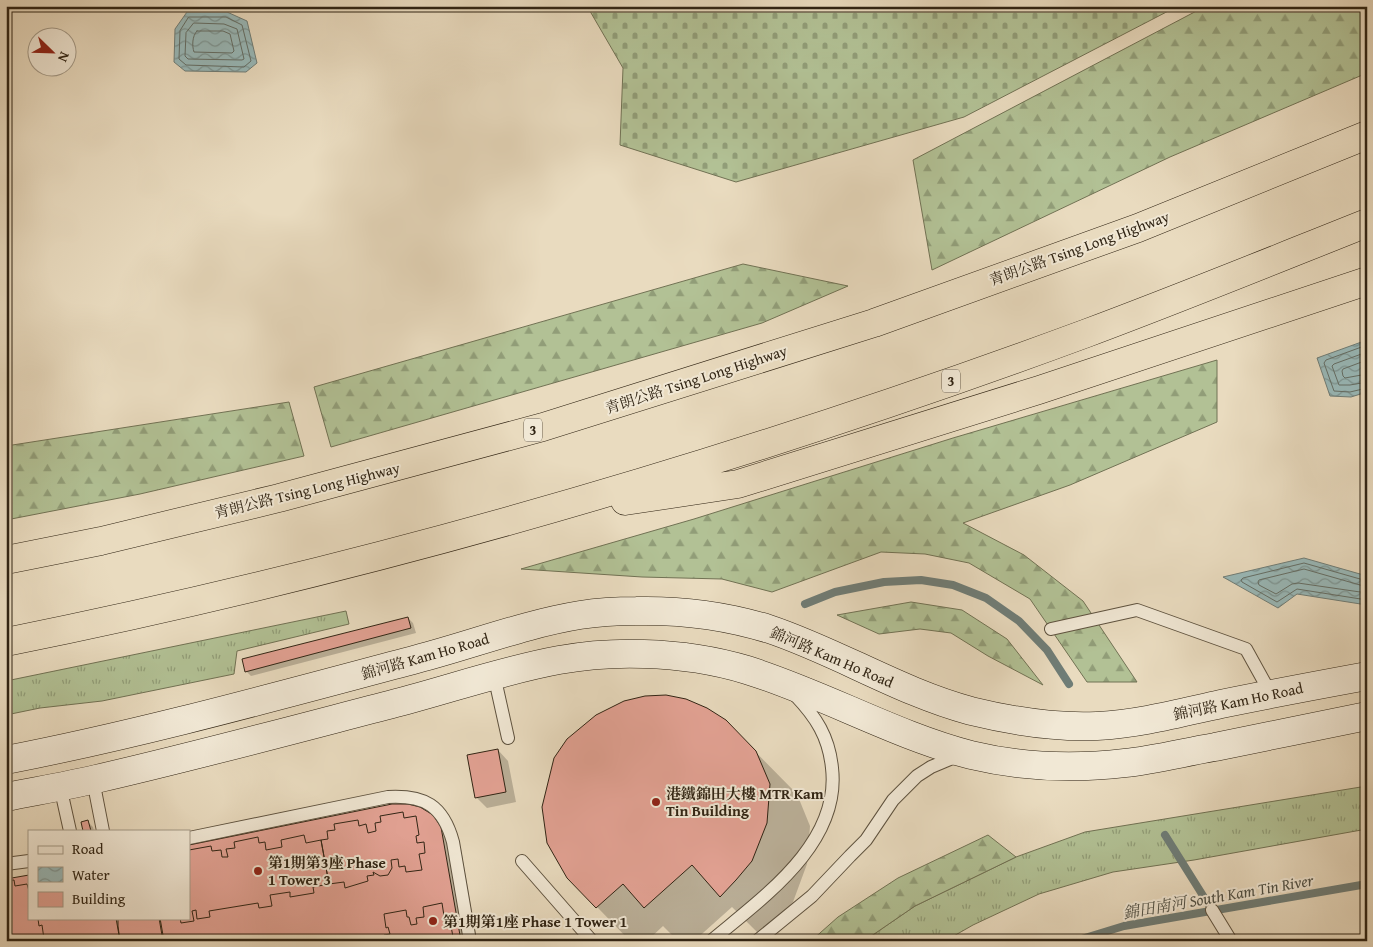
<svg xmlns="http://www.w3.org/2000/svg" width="1373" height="947" font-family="'Gentium Book Plus','Noto Serif TC',serif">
<defs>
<pattern id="grass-tufts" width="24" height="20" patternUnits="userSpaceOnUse" patternTransform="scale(1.25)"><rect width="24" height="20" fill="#b2c195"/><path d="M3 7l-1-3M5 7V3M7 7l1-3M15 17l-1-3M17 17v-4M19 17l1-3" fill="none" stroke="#919d78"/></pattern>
<pattern id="forest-firs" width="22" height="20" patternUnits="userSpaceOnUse" patternTransform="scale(1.25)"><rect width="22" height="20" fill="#b2c195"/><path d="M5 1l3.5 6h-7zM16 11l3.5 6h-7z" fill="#919d78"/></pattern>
<pattern id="cemetery-stones" width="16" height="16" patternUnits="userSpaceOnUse" patternTransform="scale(1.25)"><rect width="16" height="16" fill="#b2c195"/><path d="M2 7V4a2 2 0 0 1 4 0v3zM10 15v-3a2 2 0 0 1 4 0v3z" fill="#919d78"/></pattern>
<pattern id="water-waves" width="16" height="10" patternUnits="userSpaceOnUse" patternTransform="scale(1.25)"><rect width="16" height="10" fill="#99b9b9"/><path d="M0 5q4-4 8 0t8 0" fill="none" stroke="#7d9695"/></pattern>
</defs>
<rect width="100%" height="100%" fill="#e9dbbf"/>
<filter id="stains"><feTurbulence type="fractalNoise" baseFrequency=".004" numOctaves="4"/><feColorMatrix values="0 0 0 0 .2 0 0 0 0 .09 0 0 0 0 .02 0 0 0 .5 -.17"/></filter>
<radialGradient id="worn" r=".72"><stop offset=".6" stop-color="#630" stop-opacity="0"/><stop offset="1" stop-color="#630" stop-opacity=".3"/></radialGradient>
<path fill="url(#grass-tufts)" stroke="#717254" d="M346,611L349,624L237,651L234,674L102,701L40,708L6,715V681Z
M1367,786V829L1194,860L1113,872L1039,894L973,925L945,941H864L915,906L1016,857L1085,832Z"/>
<path fill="url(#forest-firs)" stroke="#717254" d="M1206,6H1367V73L1170,157L932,270L913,160Z
M743,264L848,286L762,323L331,447L314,387Z
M1217,360V422L1070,485L963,523L1024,555L1083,601L1137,682H1087L1030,599L969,563L925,554L881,552L772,592L722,579L642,577L521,569L694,519L953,438Z
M289,402L304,456L140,494L6,520V446Z
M911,602L962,610L1007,639L1043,685L988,656L951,633L920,629L879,634L837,615Z
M988,835L1016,857L915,906L864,941H811L838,917L898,878Z"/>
<path fill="url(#cemetery-stones)" stroke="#717254" d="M587,6H1178L964,117L736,182L620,145L623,68Z"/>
<path fill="url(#water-waves)" stroke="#6f7d77" d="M187,12H227L247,21L257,63L246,72L185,71L174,62L175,29Z
M1367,340V392L1351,397L1330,396L1317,358Z
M1304,558L1367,576V605L1297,594L1278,608L1223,577Z"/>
<path fill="#0003" d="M408,618L413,623L416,633L251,676L246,671Z
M725,721L797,794L810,826L807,864L793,902L777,921L762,937L732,907L694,941H678L663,926L647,941H630L568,877Z
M498,750L508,761L516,802L487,808L476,797Z
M392,806L432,816L453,837L461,849L477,941H6L29,918H189V847Z
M88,822L93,827L94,831H85Z"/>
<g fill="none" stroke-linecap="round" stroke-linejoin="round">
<path stroke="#646e66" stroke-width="1" d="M189,17H226L242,25L251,61L244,67L186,65L179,59L180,31Z
M194,23L224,24L237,29L244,59L242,60L188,59L185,56L186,33Z
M197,31H223L230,34L234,51L232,53L194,52C192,46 192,36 197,31Z
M1367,345L1326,360L1324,363L1334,391L1350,392L1367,388
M1367,352L1334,364L1332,366L1339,385H1350L1367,382
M1367,360L1343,369L1342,371L1343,376L1345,378L1367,374
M1367,581L1304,563L1243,578L1241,580L1242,582L1277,602L1297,589L1367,600
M1367,587L1304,569L1259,580L1258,582L1259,585L1276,594L1292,584L1298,583L1367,593"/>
<path stroke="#6f7d77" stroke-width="8" d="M805,604L835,592L884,582L921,580L953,585L986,598L1019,621L1047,650L1069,684
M1165,835L1212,910
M1075,941L1124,926L1367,884"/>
</g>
<path fill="#e3a294" stroke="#302414" d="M408,617L411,628L245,672L242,659Z
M666,695L686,699L707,708L726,720L756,751L770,784L767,823L752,861L736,880L720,897L692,865L644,908L623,884L596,908L567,878L547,843L542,807L554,758L567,739L596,715L624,701L645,696Z
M498,749L506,792L475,798L467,755Z
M392,804H408L420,807L433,815L441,827L461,941H164L160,918H189V845Z
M403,812L404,818L416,816L419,835L416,836L417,843L424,842L425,853L419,854L422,870L406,872L405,866L399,867L398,859L391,860L392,868L388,875L380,876L373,872L374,875L367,876L368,881L345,888L344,882L329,884L321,840L328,839L327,831L335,830L334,824L358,820L359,826L366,824L368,833L376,831L375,823L381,822L380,816Z
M88,820L91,831H83L81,822Z
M304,835L306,843L321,840L329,884L313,887L314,893L290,897V892L270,895L272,906L259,908L258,903L209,911L210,917L197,919L196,910L192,911L194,921L181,923L180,918H189V850L211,846L212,851L221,850L222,857H228L226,849L235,848L234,842L258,837L259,843L265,842L266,850L282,847L281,840Z
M29,875V918H116L120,941H6V879Z
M14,880L15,886L27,884L29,891V918H43L38,919L39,926L42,925L44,939L35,941H6V881Z
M442,903L444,916L449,915L453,937L448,938V941H385L384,935L390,934L388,927L386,928L384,914L406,910L407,917H409L411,925L417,924L416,918L424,917L423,907Z
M118,918H159L163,941H120L118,926Z"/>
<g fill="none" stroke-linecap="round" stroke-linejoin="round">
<defs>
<path id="service" d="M1051,629L1137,610L1246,649L1271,694
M494,675L508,738
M93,780L103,831
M60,786L70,831
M189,838L388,797C424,795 443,805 453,842L470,941
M522,861L592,941
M6,864L29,861
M1212,910L1231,941
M711,941C762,898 841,844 832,768C829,737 816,717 795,695
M757,941L812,896L850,856L866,840L893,800L917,776L931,767L950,759L960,757"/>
<path id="secondary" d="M6,760C145,733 281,695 417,659C471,645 525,624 580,615C599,612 618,611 636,611C680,610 727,616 769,629C838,652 900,692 971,711C1012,721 1054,728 1097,726C1139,724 1180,713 1221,704C1270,694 1318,685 1367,676
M6,797C36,791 66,786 96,779C196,756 296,729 396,703C450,689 504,670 559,660C587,655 616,653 644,654C679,655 714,660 747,670C824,694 894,735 971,755C1021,767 1074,769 1125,763C1155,760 1185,752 1215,747C1266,737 1316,726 1367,716"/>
<path id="motorway" d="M625,501L738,484L1039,390L1367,281
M6,560L101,541L279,498L543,427L874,323L1138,228L1367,135
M6,642C374,568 735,463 1087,333C1181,298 1274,260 1367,223"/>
</defs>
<use href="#service" stroke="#5e523f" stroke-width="14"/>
<use href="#secondary" stroke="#302414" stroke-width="29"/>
<use href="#motorway" stroke="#302414" stroke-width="29"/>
<use href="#service" stroke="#f1e8d5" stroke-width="12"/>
<use href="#secondary" stroke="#f1e8d5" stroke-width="28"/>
<use href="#motorway" stroke="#e9dbbf" stroke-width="28"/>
</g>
<g fill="#8f2418" stroke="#f1e8d5" stroke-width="2">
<circle cx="656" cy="802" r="5"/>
<circle cx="258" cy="871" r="5"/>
<circle cx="433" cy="921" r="5"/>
</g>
<g text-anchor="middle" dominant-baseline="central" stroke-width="4" stroke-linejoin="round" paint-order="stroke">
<g fill="#f1e8d5" stroke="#6a5f4e" stroke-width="1">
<rect x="942" y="369.5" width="18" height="23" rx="4"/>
<rect x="524" y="418.5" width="18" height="23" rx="4"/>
</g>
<g font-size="14" font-weight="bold" fill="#302414">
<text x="951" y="381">3</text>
<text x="533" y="430">3</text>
</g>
<g font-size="15" fill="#302414" stroke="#f1e8d5">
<text transform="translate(1079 248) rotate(-20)">青朗公路 Tsing Long Highway</text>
<text transform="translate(696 379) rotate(-18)">青朗公路 Tsing Long Highway</text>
<text transform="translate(307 490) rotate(-14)">青朗公路 Tsing Long Highway</text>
<text transform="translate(425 656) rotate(-16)">錦河路 Kam Ho Road</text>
<text transform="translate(832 657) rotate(23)">錦河路 Kam Ho Road</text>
<text transform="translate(1238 701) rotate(-12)">錦河路 Kam Ho Road</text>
</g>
<g font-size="15" font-weight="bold" fill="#302414" stroke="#f1e8d5" text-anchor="start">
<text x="666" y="793">港鐵錦田大樓 MTR Kam<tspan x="666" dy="17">Tin Building</tspan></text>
<text x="268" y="862">第1期第3座 Phase<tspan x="268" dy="17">1 Tower 3</tspan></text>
<text x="443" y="921">第1期第1座 Phase 1 Tower 1</text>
</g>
<g font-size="16" font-style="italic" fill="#505146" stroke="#f1e8d5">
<text transform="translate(1218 896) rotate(-10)">錦田南河 South Kam Tin River</text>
</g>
</g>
<rect width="1373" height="947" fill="none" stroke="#e9dbbf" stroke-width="25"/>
<rect x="8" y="8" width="1358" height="932" fill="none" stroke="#302414" stroke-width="2.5"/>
<rect x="12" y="12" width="1348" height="922" fill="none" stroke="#302414"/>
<rect x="28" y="830" width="162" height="90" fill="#f1e8d5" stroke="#a49a88"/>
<rect x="38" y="846" width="25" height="8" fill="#f1e8d5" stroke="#a49a88"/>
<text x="72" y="854" font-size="15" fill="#302414">Road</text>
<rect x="38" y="867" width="25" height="15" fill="url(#water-waves)" stroke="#a49a88"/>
<text x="72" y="880" font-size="15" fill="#302414">Water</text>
<rect x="38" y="892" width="25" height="15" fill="#e3a294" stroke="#a49a88"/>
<text x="72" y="904" font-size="15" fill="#302414">Building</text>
<g transform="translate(52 52) rotate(113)"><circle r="24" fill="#f1e8d5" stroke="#a49a88"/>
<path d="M0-4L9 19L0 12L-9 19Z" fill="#8f2418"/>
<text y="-8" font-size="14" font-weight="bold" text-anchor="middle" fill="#302414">N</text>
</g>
<rect width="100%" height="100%" filter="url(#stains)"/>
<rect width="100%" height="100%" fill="url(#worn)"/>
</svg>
